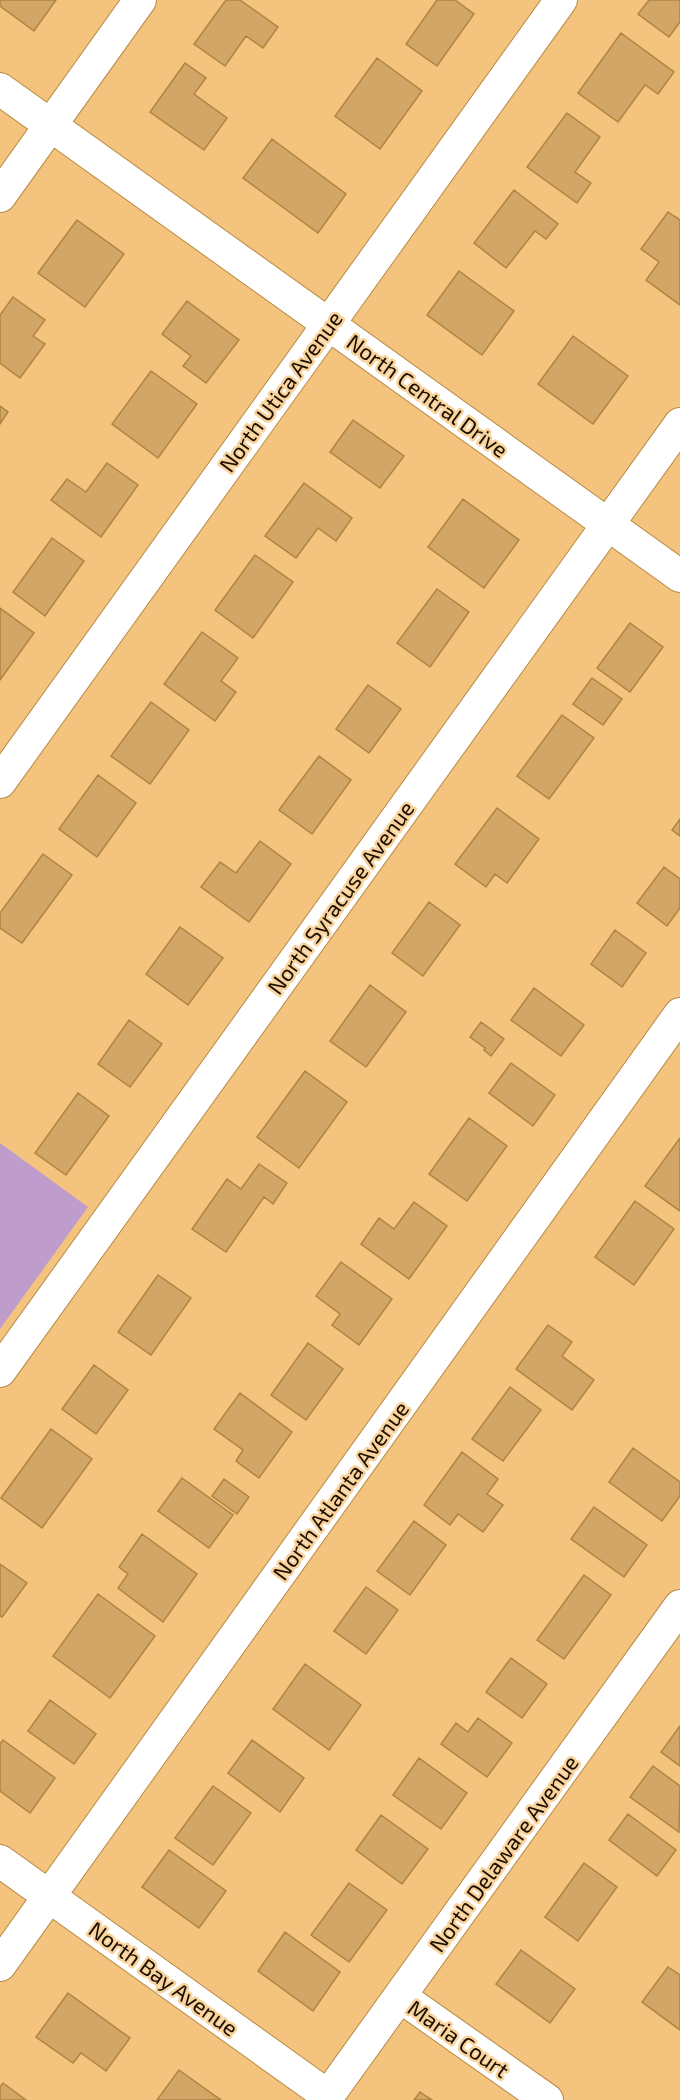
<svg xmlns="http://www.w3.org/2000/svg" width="680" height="2100" font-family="'Exo 2',sans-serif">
<rect width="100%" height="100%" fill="#f4c47e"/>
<path fill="#be9dcc" d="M0,1143L88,1207L0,1329Z"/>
<path fill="#d1a666" stroke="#b1843e" stroke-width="1.5" d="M0,0H56L34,31L0,6Z
M226,0H240L278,27L263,48L246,36L225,66L194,44Z
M437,0H455L474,14L437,66L406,44Z
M649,0H680V22L669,37L638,14Z
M621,33L674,72L658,94L645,85L618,122L578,93Z
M377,58L422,91L380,149L335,116Z
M185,63L206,78L194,94L227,118L204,150L150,112Z
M567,113L600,137L575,172L591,183L577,203L527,167Z
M272,139L346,194L318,233L243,178Z
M514,190L558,224L546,239L535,231L506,268L474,243Z
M668,212L680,220V305L646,280L659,262L641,249Z
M77,220L124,254L85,307L38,273Z
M459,271L514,311L482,355L427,315Z
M13,297L45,320L33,336L45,344L20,378L0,363V315Z
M187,301L239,340L206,383L183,366L191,356L162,334Z
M573,336L628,376L593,424L538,384Z
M151,371L197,404L158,458L112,424Z
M0,406L8,412L0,424Z
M353,420L404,456L380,488L330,452Z
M107,463L138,485L101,537L51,500L67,479L86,492Z
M304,483L352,518L336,541L318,528L296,558L265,536Z
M463,499L519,540L484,588L428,547Z
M52,538L84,561L45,616L13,592Z
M255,555L293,582L253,638L215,610Z
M437,589L469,612L430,667L397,643Z
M0,608L34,633L0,680Z
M630,623L663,647L630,692L597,668Z
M202,632L238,658L221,681L236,692L215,721L164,684Z
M592,678L622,699L603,725L573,704Z
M368,685L401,709L369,753L336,729Z
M151,702L189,730L150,784L111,756Z
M562,715L594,738L549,799L517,776Z
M319,756L351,780L312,834L279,810Z
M98,775L136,803L97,857L59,829Z
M497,808L539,839L507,883L495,874L486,887L455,864Z
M680,819V836L672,830Z
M260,841L291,864L249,922L201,887L220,862L236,873Z
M43,854L72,875L22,943L0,928V913Z
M664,867L680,879V908L667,926L637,903Z
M429,902L460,925L423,976L392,953Z
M180,927L223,958L188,1005L146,974Z
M615,930L646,953L622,987L591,964Z
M370,985L406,1012L366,1067L330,1041Z
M534,988L584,1025L561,1056L511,1020Z
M129,1020L162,1044L130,1087L98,1064Z
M481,1022L504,1039L491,1056L484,1050L485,1048L470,1037Z
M511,1063L555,1095L533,1126L489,1093Z
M305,1071L347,1102L299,1168L257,1137Z
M78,1093L109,1116L66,1175L35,1153Z
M469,1118L507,1146L467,1201L429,1174Z
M680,1138V1211L645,1186Z
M259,1164L287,1183L273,1204L264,1197L226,1252L192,1229L227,1179L241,1189Z
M635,1201L674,1229L634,1285L595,1257Z
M414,1202L447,1226L409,1279L361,1244L379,1218L394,1229Z
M341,1262L392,1299L359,1345L332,1325L340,1314L316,1296Z
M158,1275L191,1298L151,1355L118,1332Z
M548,1325L572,1342L562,1356L594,1380L572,1410L516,1369Z
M308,1343L343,1369L306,1420L271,1395Z
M94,1365L128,1390L96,1434L62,1409Z
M510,1387L541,1410L503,1461L472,1439Z
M240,1393L292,1432L259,1478L236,1461L243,1450L214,1429Z
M51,1429L92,1459L42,1528L1,1498Z
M633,1448L680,1482V1496L662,1521L609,1482Z
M462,1452L498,1479L487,1494L503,1505L483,1532L458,1514L450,1525L424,1505Z
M182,1478L233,1515L209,1548L158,1511Z
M224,1479L249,1497L237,1514L212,1496Z
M594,1507L647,1545L624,1577L571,1539Z
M414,1521L446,1545L410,1595L377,1571Z
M142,1534L197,1574L163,1622L118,1588L128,1574L119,1567Z
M0,1564L27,1583L2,1617L0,1616Z
M584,1575L611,1595L564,1659L537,1640Z
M366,1587L398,1610L366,1654L334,1631Z
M98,1594L155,1636L110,1698L53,1656Z
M511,1658L547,1684L522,1718L486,1692Z
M305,1664L361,1705L329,1750L273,1709Z
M50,1700L96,1734L74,1764L28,1731Z
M478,1718L512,1743L487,1777L441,1744L456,1723L468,1732Z
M680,1726V1766L661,1752Z
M3,1740L55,1778L30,1813L0,1791V1744Z
M252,1740L304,1778L280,1812L228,1773Z
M419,1758L467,1793L441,1829L393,1795Z
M653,1766L680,1786L679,1832L630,1797Z
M213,1786L251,1813L213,1865L175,1838Z
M628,1814L676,1850L657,1876L609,1840Z
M381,1815L428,1849L402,1884L356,1850Z
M169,1850L226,1891L199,1928L142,1887Z
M584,1863L617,1887L578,1941L545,1917Z
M349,1883L387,1910L349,1962L311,1935Z
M285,1932L340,1972L313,2011L258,1971Z
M521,1950L575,1989L550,2023L496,1984Z
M668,1967L680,1975V2030L642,2002Z
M68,1993L130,2038L106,2071L81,2053L73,2063L36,2037Z
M179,2070L221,2100H157Z
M3,2083L26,2100H0V2087Z
M420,2092L432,2100H414Z"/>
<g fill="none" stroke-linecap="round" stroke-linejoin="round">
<defs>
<path id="minor" d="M0,89L680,576
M0,196L140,0
M0,782L561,0
M0,1371L680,424
M0,1861L328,2096
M0,1965L680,1014
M401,1997L547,2100
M325,2100L680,1606"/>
</defs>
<use href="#minor" stroke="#b88b45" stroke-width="34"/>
<use href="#minor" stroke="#fff" stroke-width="32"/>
</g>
<g text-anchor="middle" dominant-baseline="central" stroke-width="5" stroke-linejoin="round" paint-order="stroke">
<g font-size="22" fill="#1b0e00" stroke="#f9d39c">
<text transform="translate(280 391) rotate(-54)">North Utica Avenue</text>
<text transform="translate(428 395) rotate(36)">North Central Drive</text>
<text transform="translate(340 897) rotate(-54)">North Syracuse Avenue</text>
<text transform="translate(340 1490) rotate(-54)">North Atlanta Avenue</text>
<text transform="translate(503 1853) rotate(-54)">North Delaware Avenue</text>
<text transform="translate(164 1978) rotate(36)">North Bay Avenue</text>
<text transform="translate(459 2038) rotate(35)">Maria Court</text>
</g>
</g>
</svg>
